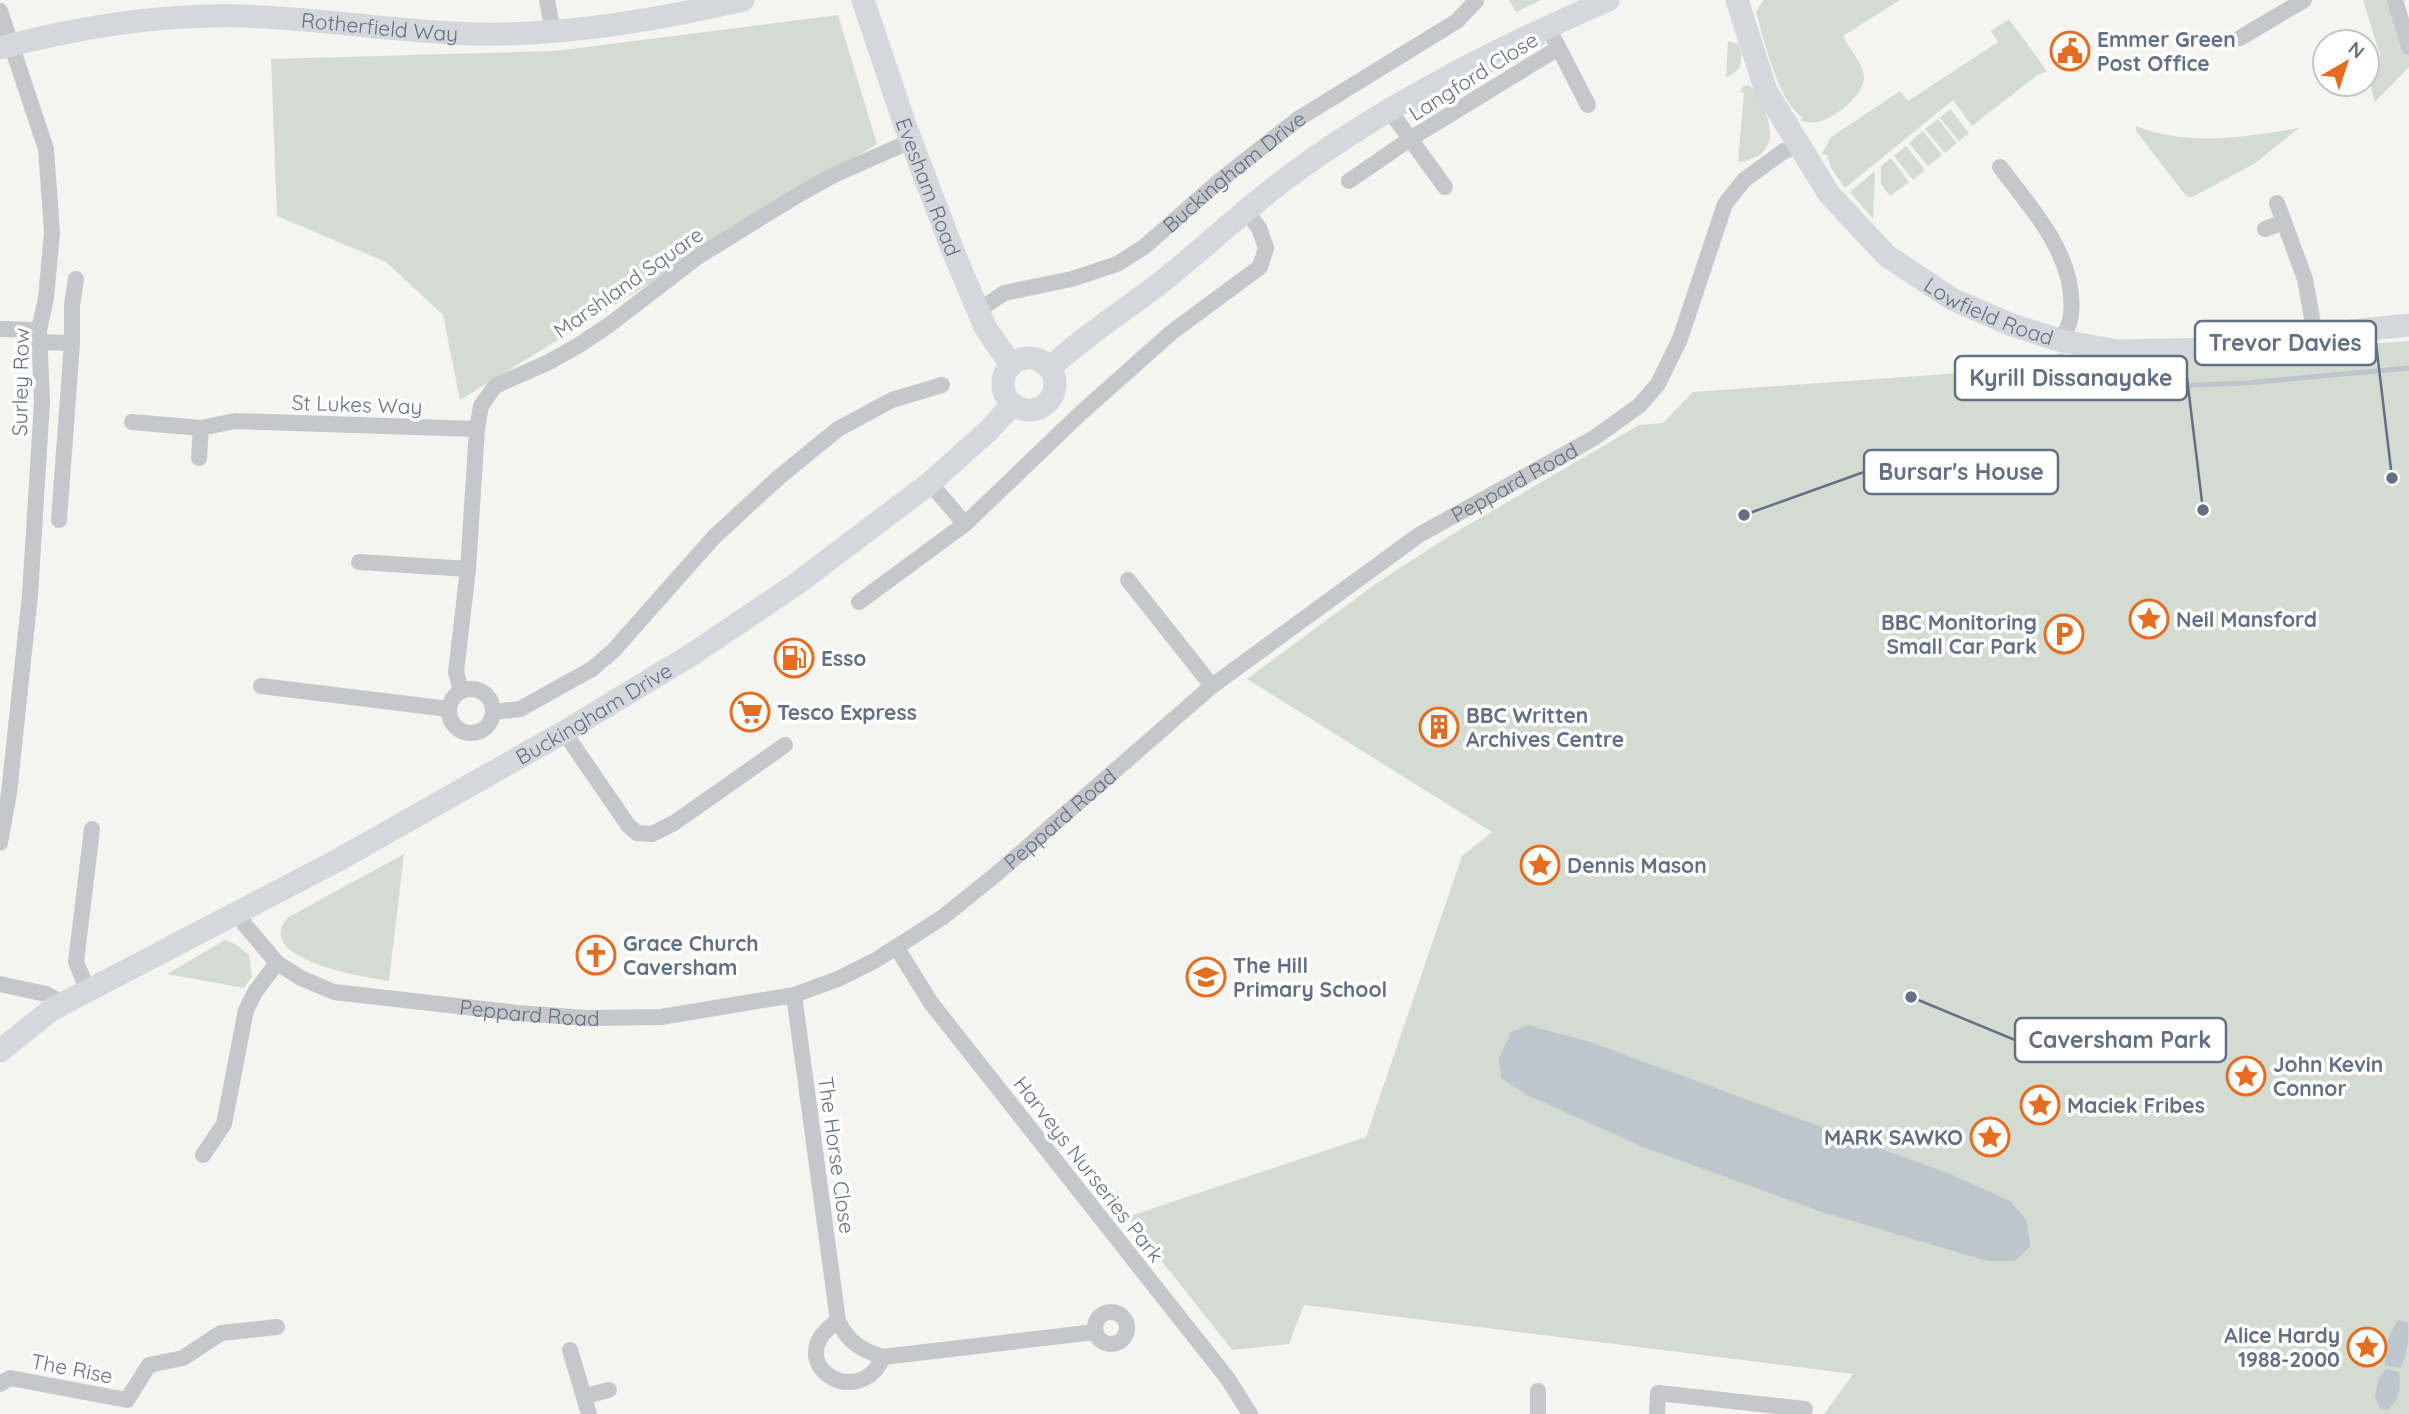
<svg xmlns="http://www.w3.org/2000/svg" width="2409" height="1414" font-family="Quicksand,sans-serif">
<rect width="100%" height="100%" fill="#f4f5f1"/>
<path fill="#d4dcd2" d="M1509,0H1541L1516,12Z
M1763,0H1900L1843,36C1849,48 1863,63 1864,76C1865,95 1835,118 1818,122C1813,123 1807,122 1801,121L1802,117C1777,100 1765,41 1756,13Z
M2363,0H2395L2409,47V67L2375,102L2371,87L2380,55Z
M838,15L877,144L460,400L443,315L386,262L277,216L271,59L555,51Z
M2009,19L2047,71L2036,76L1972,126L1953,100L1845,188L1831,168L1827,155L1822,154L1831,137L1900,91L1908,101L1998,42L1991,31Z
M1728,41L1739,44C1743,59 1743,71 1726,77Z
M1543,42L1547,43L1412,115L1413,109L1488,67Z
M1748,85C1756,89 1759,99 1763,107C1775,133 1774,156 1741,162L1738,161L1744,93L1740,92L1743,86Z
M1950,109L1969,133L1959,141L1940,118Z
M1938,119L1957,143L1945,153L1925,129Z
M2136,126C2190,147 2244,137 2299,128L2254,164L2192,197H2187L2136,131Z
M1923,131L1942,155L1928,166L1909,143Z
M1906,146L1925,170L1913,180L1894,156Z
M1891,158L1909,182L1890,196L1881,184V166Z
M1875,171L1873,219L1850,192Z
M2409,341V1414H1824L1853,1374L1304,1305L1289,1344L1232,1350L1127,1217L1366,1137L1462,856L1492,832L1247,679L1374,585L1446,538L1639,425L1663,423L1693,392Z
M404,854L389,981C365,977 253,960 287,918Z
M225,940L237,945L249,955L252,977L244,988L167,974Z"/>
<path fill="#bdc6cd" d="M1527,1025L1590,1042L1950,1174L2010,1201L2027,1221L2030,1247L2015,1261H1987L1819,1211L1643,1147L1527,1095L1501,1078L1499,1058L1511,1032Z
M2398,1320L2408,1323C2409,1340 2408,1352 2400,1368L2385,1365C2385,1347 2388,1335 2398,1320Z
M2386,1369L2399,1372C2401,1387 2400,1400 2387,1410L2380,1408L2375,1398L2378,1379Z"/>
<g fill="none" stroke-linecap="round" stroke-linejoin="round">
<path stroke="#bdc6cd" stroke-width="5" d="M2060,356L2170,386L2246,383L2409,368"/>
<g stroke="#c5c7cb" stroke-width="16">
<path d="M547,0L553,33"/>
<path d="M2395,0L2409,47"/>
<path d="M0,11L46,149L52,233L46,298L39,330L42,402L30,595L9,793L0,843"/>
<path d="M2240,38L2304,0"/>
<path d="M1554,39L1588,105"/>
<path d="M1390,111L1445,187"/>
<path d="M2000,167C2033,211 2077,257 2071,315C2070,324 2065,333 2062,341"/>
<path d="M1349,181L1410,139L1557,49"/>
<path d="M2277,203L2305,279L2315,335"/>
<path d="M2265,229L2284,222"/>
<path id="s1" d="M978,311L1004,293L1072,279L1117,264L1144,247L1218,182L1298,119L1457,21L1476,1"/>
<path d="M0,329L39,330"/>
<path d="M40,342L72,343"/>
<path d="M132,422L201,428L235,421L477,429"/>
<path d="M199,458L201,428"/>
<path d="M930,483L965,524"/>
<path d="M59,520L72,343V305L76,279"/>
<path d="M359,562L468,569"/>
<path d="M1128,580L1212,686"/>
<path d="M859,602L965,524L1082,412L1172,332L1260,267L1266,248L1259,228L1245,210"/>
<path d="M261,686L449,709"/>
<circle cx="471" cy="711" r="22"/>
<path d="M461,691L456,672L468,569L477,429L481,406L495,386L549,362L579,345L609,325L699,256L798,195L834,175L911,141"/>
<path d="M493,712L520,709L592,669L613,651L714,537L778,478L838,429L892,400L942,385"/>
<path d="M564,732L628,825L637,833L652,834L674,823L785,745"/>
<path id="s2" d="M239,913L245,925L277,963L301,978L334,992L518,1013L587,1018L661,1017L794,995L838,979L876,960L943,917L994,876L1212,686L1419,535L1594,438L1640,405L1658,384L1680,339L1725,204L1744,180L1784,151L1797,146"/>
<path d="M897,948L931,1003L1228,1379L1250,1414"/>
<path d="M0,984L46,994L64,1004"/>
<path d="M88,991L76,962L92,829"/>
<path d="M794,995L838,1321"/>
<path d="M203,1155L224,1124L246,1010L255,992L277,963"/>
<circle cx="1111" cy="1328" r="16"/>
<path d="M838,1321C848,1342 861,1350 883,1357C859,1414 777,1361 838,1321Z"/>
<path d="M570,1350L589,1414"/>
<path d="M883,1357L1095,1332"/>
<path d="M0,1384L10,1378L127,1400L149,1365L183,1358L221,1333L277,1327"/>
<path d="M1538,1391V1414"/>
<path d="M585,1396L609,1390"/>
<path d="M1657,1414L1658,1393L1805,1409L1801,1414"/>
</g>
<g stroke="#d4d7dc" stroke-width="23">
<path id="s3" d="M863,0L905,125L953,251L985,327L1011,365"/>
<path id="s4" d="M1737,0L1766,91L1829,194L1887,256L1952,299L2012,325L2062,341L2118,351L2219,349L2315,335L2409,325"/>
<path id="s5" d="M0,48C79,27 159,14 241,16C319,18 397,32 475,34C563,36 657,20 743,0"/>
<circle cx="1029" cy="384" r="26"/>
<path d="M1050,368C1085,335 1126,310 1164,280C1208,245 1249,205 1295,172C1391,102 1499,48 1608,0"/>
<path id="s6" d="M0,1051L51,1010L340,859L564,732L691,655L795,585L930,483L988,431L1013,404"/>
</g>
</g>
<defs>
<symbol id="civic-ring" viewBox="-11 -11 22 22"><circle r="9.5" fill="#fff" stroke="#e66c20" stroke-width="1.5"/><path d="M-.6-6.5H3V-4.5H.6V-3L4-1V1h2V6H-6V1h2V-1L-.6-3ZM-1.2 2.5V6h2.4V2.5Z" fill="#e66c20"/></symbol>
<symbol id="sight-ring" viewBox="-11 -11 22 22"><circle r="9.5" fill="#fff" stroke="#e66c20" stroke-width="1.5"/><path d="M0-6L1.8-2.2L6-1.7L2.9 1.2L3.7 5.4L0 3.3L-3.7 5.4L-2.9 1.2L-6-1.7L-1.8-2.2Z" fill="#e66c20"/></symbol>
<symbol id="parking-ring" viewBox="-11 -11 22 22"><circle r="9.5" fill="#fff" stroke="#e66c20" stroke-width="1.5"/><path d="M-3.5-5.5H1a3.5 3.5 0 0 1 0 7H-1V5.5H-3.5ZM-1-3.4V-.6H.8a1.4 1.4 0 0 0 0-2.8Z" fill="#e66c20"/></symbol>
<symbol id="fuel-ring" viewBox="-11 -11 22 22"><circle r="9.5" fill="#fff" stroke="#e66c20" stroke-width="1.5"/><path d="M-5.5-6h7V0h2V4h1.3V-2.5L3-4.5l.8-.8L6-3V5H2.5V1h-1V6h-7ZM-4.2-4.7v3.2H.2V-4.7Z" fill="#e66c20"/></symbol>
<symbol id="supermarket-ring" viewBox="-11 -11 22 22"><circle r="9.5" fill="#fff" stroke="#e66c20" stroke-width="1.5"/><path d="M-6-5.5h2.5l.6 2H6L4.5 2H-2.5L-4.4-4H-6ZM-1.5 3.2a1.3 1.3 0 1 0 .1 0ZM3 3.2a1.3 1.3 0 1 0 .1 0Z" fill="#e66c20"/></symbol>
<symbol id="building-ring" viewBox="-11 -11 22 22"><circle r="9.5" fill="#fff" stroke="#e66c20" stroke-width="1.5"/><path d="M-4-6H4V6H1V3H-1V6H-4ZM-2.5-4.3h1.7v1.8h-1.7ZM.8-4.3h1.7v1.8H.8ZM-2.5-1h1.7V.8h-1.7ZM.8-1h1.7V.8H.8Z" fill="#e66c20"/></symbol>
<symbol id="church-ring" viewBox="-11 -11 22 22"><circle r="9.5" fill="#fff" stroke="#e66c20" stroke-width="1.5"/><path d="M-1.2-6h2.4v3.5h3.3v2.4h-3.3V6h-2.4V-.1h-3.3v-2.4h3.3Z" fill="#e66c20"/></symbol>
<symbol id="school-ring" viewBox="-11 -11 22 22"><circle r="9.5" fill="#fff" stroke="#e66c20" stroke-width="1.5"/><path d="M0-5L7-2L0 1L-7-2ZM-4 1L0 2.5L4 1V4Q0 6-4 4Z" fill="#e66c20"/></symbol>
</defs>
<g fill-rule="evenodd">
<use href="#civic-ring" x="2048" y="29" width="44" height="44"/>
<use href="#sight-ring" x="2127" y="597" width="44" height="44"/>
<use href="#parking-ring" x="2042" y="612" width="44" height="44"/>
<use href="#fuel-ring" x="772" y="636" width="44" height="44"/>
<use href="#supermarket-ring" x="728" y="690" width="44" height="44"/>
<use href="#building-ring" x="1417" y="705" width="44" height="44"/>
<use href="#sight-ring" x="1518" y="843" width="44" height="44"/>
<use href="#church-ring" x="574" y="933" width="44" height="44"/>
<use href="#school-ring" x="1184" y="955" width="44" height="44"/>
<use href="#sight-ring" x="2224" y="1054" width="44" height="44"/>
<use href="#sight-ring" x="2018" y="1083" width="44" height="44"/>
<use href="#sight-ring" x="1968" y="1115" width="44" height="44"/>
<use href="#sight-ring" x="2345" y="1325" width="44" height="44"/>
</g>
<g text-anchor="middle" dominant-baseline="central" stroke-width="7" stroke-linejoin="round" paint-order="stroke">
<g font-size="21" fill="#637083" stroke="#fff">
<text stroke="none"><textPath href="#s5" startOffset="383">Rotherfield Way</textPath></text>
<text transform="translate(1473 76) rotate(-32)">Langford Close</text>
<text stroke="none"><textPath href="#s1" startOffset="298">Buckingham Drive</textPath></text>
<text stroke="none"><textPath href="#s3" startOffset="198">Evesham Road</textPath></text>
<text transform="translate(628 282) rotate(-35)">Marshland Square</text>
<text stroke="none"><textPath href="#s4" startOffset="418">Lowfield Road</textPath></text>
<text transform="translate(20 382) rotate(-89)">Surley Row</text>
<text transform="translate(357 404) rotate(2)">St Lukes Way</text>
<text stroke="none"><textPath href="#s2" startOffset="1479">Peppard Road</textPath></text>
<text stroke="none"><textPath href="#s6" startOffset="684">Buckingham Drive</textPath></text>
<text stroke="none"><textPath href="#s2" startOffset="912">Peppard Road</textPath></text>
<text stroke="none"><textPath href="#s2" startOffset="324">Peppard Road</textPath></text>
<text transform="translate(837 1155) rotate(82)">The Horse Close</text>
<text transform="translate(1089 1169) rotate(52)">Harveys Nurseries Park</text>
<text transform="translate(72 1368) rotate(11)">The Rise</text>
</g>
<g font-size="21" font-weight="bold" fill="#637083" stroke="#fff" text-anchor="start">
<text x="2097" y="39">Emmer Green<tspan x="2097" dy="24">Post Office</tspan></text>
<text x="2176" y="619">Neil Mansford</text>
<text x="2037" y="622" text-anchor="end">BBC Monitoring<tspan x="2037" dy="24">Small Car Park</tspan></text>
<text x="821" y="658">Esso</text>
<text x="777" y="712">Tesco Express</text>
<text x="1466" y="715">BBC Written<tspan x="1466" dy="24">Archives Centre</tspan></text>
<text x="1567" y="865">Dennis Mason</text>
<text x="623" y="943">Grace Church<tspan x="623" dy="24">Caversham</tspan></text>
<text x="1233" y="965">The Hill<tspan x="1233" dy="24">Primary School</tspan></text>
<text x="2273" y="1064">John Kevin<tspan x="2273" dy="24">Connor</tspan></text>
<text x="2067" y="1105">Maciek Fribes</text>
<text x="1963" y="1137" text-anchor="end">MARK SAWKO</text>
<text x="2340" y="1335" text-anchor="end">Alice Hardy<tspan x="2340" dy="24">1988-2000</tspan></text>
</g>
</g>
<path fill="none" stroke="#637083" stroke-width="2.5" d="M2392 478L2376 343M2203 510L2187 378M1744 515L1864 472M1911 997L2015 1040"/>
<g fill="#637083" stroke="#fff" stroke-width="2.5">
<circle cx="2392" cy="478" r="7"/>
<circle cx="2203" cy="510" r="7"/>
<circle cx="1744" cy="515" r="7"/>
<circle cx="1911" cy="997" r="7"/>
</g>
<g fill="#fff" stroke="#637083" stroke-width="2.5">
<rect x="2195" y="321" width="181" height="44" rx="7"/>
<rect x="1955" y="356" width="232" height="44" rx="7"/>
<rect x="1864" y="450" width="194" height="44" rx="7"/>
<rect x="2015" y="1018" width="211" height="44" rx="7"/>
</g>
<g font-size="23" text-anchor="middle" font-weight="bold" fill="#637083">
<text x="2285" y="351">Trevor Davies</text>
<text x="2071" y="386">Kyrill Dissanayake</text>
<text x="1961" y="480">Bursar's House</text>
<text x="2120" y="1048">Caversham Park</text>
</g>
<g transform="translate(2346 63) rotate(39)"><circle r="33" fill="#ffffff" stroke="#c1c6cd" stroke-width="2"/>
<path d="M0-5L12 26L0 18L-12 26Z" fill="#e66c20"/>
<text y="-10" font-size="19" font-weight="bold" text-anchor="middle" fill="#637083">N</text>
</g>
</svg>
